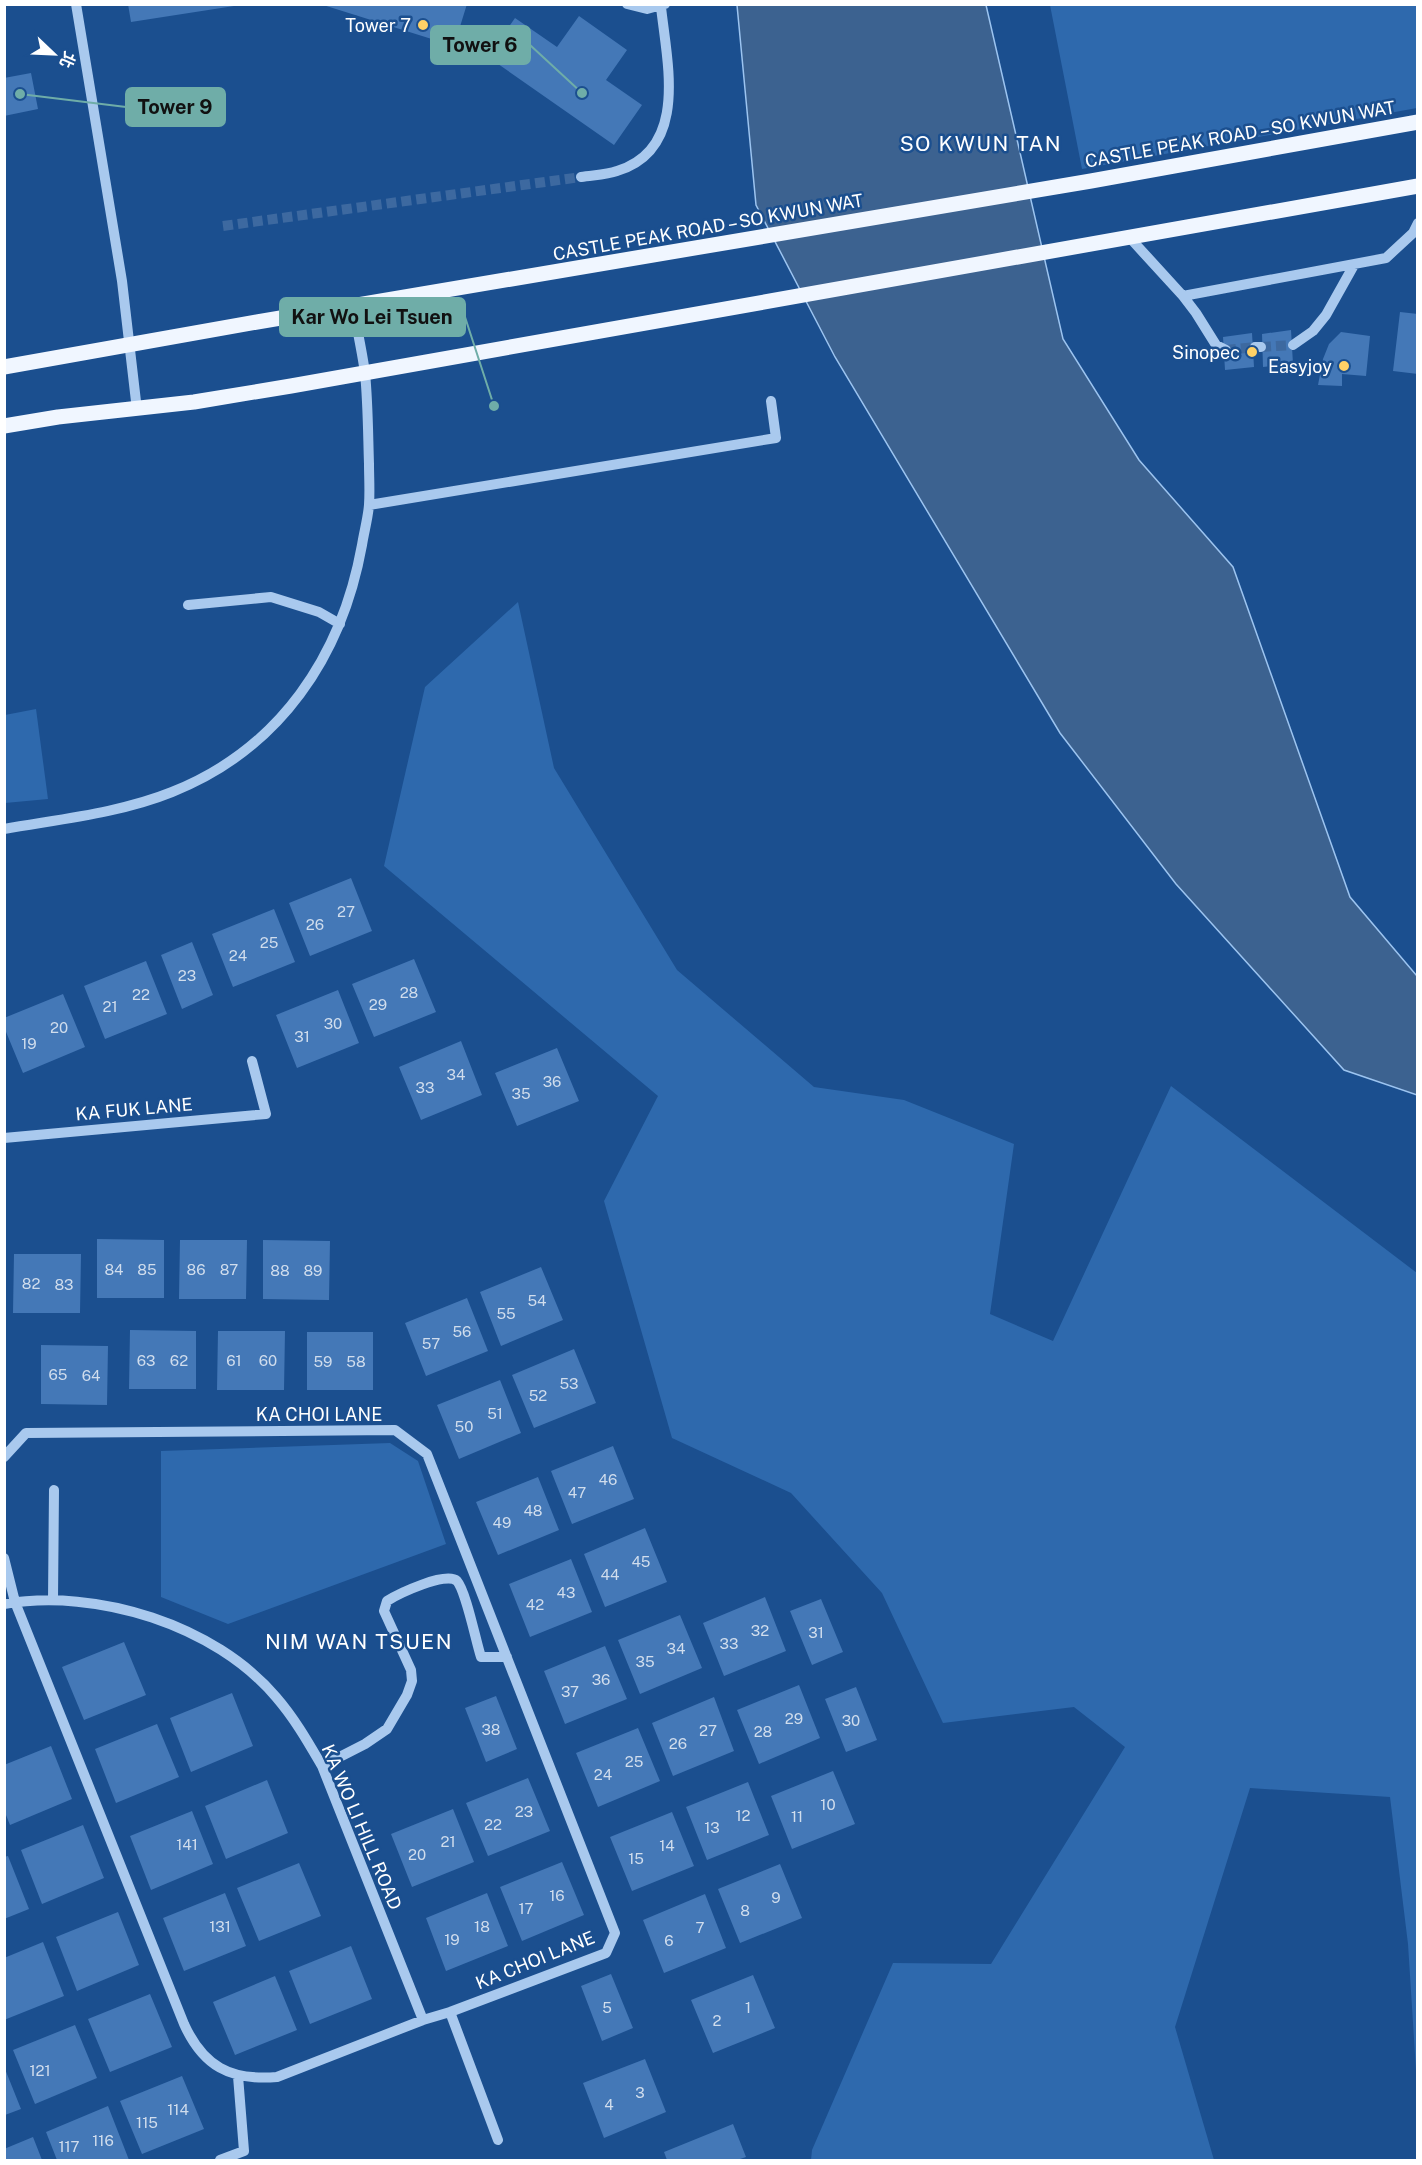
<svg xmlns="http://www.w3.org/2000/svg" width="1422" height="2165" font-family="'Public Sans','Noto Sans TC',sans-serif">
<rect width="100%" height="100%" fill="#1b4f8f"/>
<path fill="#2e69ad" d="M1050,5H1417V108L1082,169Z
M518,602L554,768L677,970L814,1087L904,1100L1014,1144L990,1314L1053,1341L1171,1086L1417,1273V2086L1408,1944L1390,1797L1250,1788L1175,2027L1214,2160H811L812,2150L893,1963L991,1964L1125,1747L1074,1707L943,1723L882,1593L791,1493L672,1438L604,1201L658,1096L384,866L425,687Z
M36,709L48,799L5,803V715Z
M390,1443L418,1461L446,1544L228,1624L161,1597V1451Z"/>
<path fill="#3c6290" stroke="#9cc4f0" stroke-width="1.5" d="M737,5H986L1063,339L1139,460L1233,567L1350,897L1417,976V1095L1344,1070L1176,884L1060,733L835,357L756,205Z"/>
<path fill="#4478b7" d="M128,4H234V6L131,22Z
M320,4H467L454,46Z
M579,16L627,50L606,80L642,105L614,145L488,57L515,18L557,47Z
M31,73L38,109L4,116V78Z
M1400,312L1418,314V374L1393,371Z
M1291,330L1293,364L1263,367L1262,334Z
M1341,332L1370,336L1366,376L1342,374V386L1318,385L1323,359L1329,344Z
M1252,333L1254,367L1225,370L1223,337Z
M351,878L372,931L310,956L289,903Z
M274,909L295,962L233,987L212,934Z
M192,942L213,995L182,1009L161,955Z
M414,959L436,1012L374,1037L352,984Z
M146,961L167,1014L105,1039L84,986Z
M338,990L359,1043L297,1068L276,1015Z
M63,994L85,1047L23,1073L4,1027V1018Z
M461,1041L482,1095L421,1120L399,1067Z
M557,1048L579,1101L517,1126L495,1073Z
M97,1239L164,1240V1298H97Z
M180,1240H247L246,1299H179Z
M263,1240L330,1241L329,1300L263,1299Z
M14,1254H81L80,1313H13Z
M541,1267L563,1320L501,1346L480,1292Z
M467,1298L488,1351L426,1376L405,1323Z
M130,1330L196,1331V1389H129Z
M218,1331H285L284,1390H217Z
M307,1332H373V1390H307Z
M41,1345L108,1346L107,1405L41,1404Z
M574,1349L596,1403L534,1428L512,1375Z
M500,1380L521,1433L459,1459L437,1405Z
M613,1446L634,1499L572,1524L551,1471Z
M538,1477L559,1530L498,1555L476,1502Z
M645,1528L667,1582L605,1607L584,1554Z
M571,1559L592,1612L530,1637L509,1584Z
M765,1597L786,1651L724,1676L703,1623Z
M821,1599L843,1652L812,1665L790,1611Z
M680,1615L702,1668L640,1694L618,1640Z
M124,1642L146,1695L84,1720L62,1667Z
M605,1646L627,1699L565,1724L544,1671Z
M799,1685L820,1738L759,1764L737,1710Z
M856,1687L877,1740L846,1752L825,1699Z
M232,1693L253,1746L191,1772L170,1718Z
M496,1696L517,1749L486,1762L465,1708Z
M714,1697L734,1751L673,1776L652,1723Z
M157,1724L179,1777L116,1803L95,1749Z
M638,1728L660,1781L598,1807L576,1753Z
M51,1746L72,1799L10,1825L4,1810V1765Z
M833,1771L855,1824L792,1849L771,1796Z
M528,1778L550,1831L488,1856L466,1803Z
M267,1780L288,1833L226,1859L205,1806Z
M748,1782L769,1835L707,1860L686,1807Z
M453,1809L474,1862L412,1887L391,1834Z
M192,1811L213,1864L151,1890L130,1836Z
M672,1812L694,1866L632,1891L610,1837Z
M83,1825L104,1878L42,1904L21,1850Z
M8,1856L29,1909L4,1919V1857Z
M562,1862L584,1915L522,1941L500,1887Z
M299,1863L321,1916L259,1941L237,1888Z
M780,1864L802,1918L740,1943L718,1889Z
M225,1893L246,1946L184,1971L163,1918Z
M487,1893L508,1946L446,1971L426,1918Z
M705,1894L726,1948L664,1973L643,1920Z
M118,1912L139,1965L77,1991L56,1937Z
M43,1942L64,1996L4,2020V1958Z
M351,1946L372,1999L310,2024L289,1971Z
M611,1974L633,2028L602,2041L581,1986Z
M753,1975L775,2028L713,2053L691,2000Z
M275,1976L297,2030L235,2055L213,2002Z
M150,1994L172,2047L110,2072L88,2019Z
M75,2025L97,2078L35,2104L13,2050Z
M645,2059L666,2112L604,2138L583,2083Z
M5,2069L21,2109L5,2115Z
M182,2076L204,2129L142,2154L120,2101Z
M108,2106L129,2160H57L46,2132Z
M733,2124L746,2157L737,2160H667L664,2152Z
M33,2137L42,2160H4V2149Z"/>
<g fill="none" stroke-linecap="round" stroke-linejoin="round">
<path stroke="#3d69a0" stroke-width="10" stroke-dasharray="10 5" stroke-linecap="butt" d="M223,226L581,177
M1261,347L1293,345
M1226,350L1255,347"/>
<path stroke="#a9c9ee" stroke-width="10" d="M76,4L122,281L137,410
M627,4L647,9L665,4
M581,177C593,175 606,175 617,171C689,149 667,63 661,7
M1130,238L1183,296L1196,313L1216,345L1226,350
M1183,296L1386,258L1413,233L1418,223
M1293,345L1313,331L1326,315L1354,265
M1255,347H1261
M369,505L776,438L771,401
M188,605L271,597L319,612L340,624
M4,829C60,819 120,813 172,792C280,749 342,656 362,545C364,532 368,518 369,505C370,491 369,477 369,464C368,434 368,403 365,373C362,351 357,329 353,307
M4,1138L266,1114L252,1061
M4,1457L26,1433L395,1430L427,1454L615,1933L606,1953L450,2012L423,2020L277,2077C230,2081 203,2066 184,2024L15,1602L4,1558
M53,1600L54,1490
M4,1604C97,1588 215,1625 276,1697C295,1719 308,1742 322,1766L423,2020
M322,1766L365,1744L387,1729L407,1695L412,1681L411,1670L384,1611L387,1601C398,1594 446,1571 457,1581C466,1591 476,1642 481,1657H507
M450,2012L498,2140
M220,2160L244,2151L238,2076"/>
<path stroke="#f0f6ff" stroke-width="15" d="M4,367L257,322L1091,181L1418,122
M4,426L58,417L194,402L291,386L1418,186"/>
</g>
<g fill="#ffd166" stroke="#1b4f8f" stroke-width="2">
<circle cx="423" cy="25" r="6"/>
<circle cx="1252" cy="352" r="6"/>
<circle cx="1344" cy="366" r="6"/>
</g>
<g text-anchor="middle" dominant-baseline="central" stroke-width="5" stroke-linejoin="round" paint-order="stroke">
<g font-size="15" fill="#d0dded">
<text x="346" y="911">27</text>
<text x="315" y="924">26</text>
<text x="269" y="942">25</text>
<text x="238" y="955">24</text>
<text x="187" y="975">23</text>
<text x="409" y="992">28</text>
<text x="141" y="994">22</text>
<text x="378" y="1004">29</text>
<text x="110" y="1006">21</text>
<text x="333" y="1023">30</text>
<text x="59" y="1027">20</text>
<text x="302" y="1036">31</text>
<text x="29" y="1043">19</text>
<text x="456" y="1074">34</text>
<text x="552" y="1081">36</text>
<text x="425" y="1087">33</text>
<text x="521" y="1093">35</text>
<text x="114" y="1269">84</text>
<text x="147" y="1269">85</text>
<text x="196" y="1269">86</text>
<text x="229" y="1269">87</text>
<text x="280" y="1270">88</text>
<text x="313" y="1270">89</text>
<text x="31" y="1283">82</text>
<text x="64" y="1284">83</text>
<text x="537" y="1300">54</text>
<text x="506" y="1313">55</text>
<text x="462" y="1331">56</text>
<text x="431" y="1343">57</text>
<text x="146" y="1360">63</text>
<text x="179" y="1360">62</text>
<text x="234" y="1360">61</text>
<text x="268" y="1360">60</text>
<text x="323" y="1361">59</text>
<text x="356" y="1361">58</text>
<text x="58" y="1374">65</text>
<text x="91" y="1375">64</text>
<text x="569" y="1383">53</text>
<text x="538" y="1395">52</text>
<text x="495" y="1413">51</text>
<text x="464" y="1426">50</text>
<text x="608" y="1479">46</text>
<text x="577" y="1492">47</text>
<text x="533" y="1510">48</text>
<text x="502" y="1522">49</text>
<text x="641" y="1561">45</text>
<text x="610" y="1574">44</text>
<text x="566" y="1592">43</text>
<text x="535" y="1604">42</text>
<text x="760" y="1630">32</text>
<text x="816" y="1632">31</text>
<text x="729" y="1643">33</text>
<text x="676" y="1648">34</text>
<text x="645" y="1661">35</text>
<text x="601" y="1679">36</text>
<text x="570" y="1691">37</text>
<text x="794" y="1718">29</text>
<text x="851" y="1720">30</text>
<text x="491" y="1729">38</text>
<text x="708" y="1730">27</text>
<text x="763" y="1731">28</text>
<text x="678" y="1743">26</text>
<text x="634" y="1761">25</text>
<text x="603" y="1774">24</text>
<text x="828" y="1804">10</text>
<text x="524" y="1811">23</text>
<text x="743" y="1815">12</text>
<text x="797" y="1816">11</text>
<text x="493" y="1824">22</text>
<text x="712" y="1827">13</text>
<text x="448" y="1841">21</text>
<text x="187" y="1844">141</text>
<text x="667" y="1845">14</text>
<text x="417" y="1854">20</text>
<text x="636" y="1858">15</text>
<text x="557" y="1895">16</text>
<text x="776" y="1897">9</text>
<text x="526" y="1908">17</text>
<text x="745" y="1910">8</text>
<text x="220" y="1926">131</text>
<text x="482" y="1926">18</text>
<text x="700" y="1927">7</text>
<text x="452" y="1939">19</text>
<text x="669" y="1940">6</text>
<text x="607" y="2007">5</text>
<text x="748" y="2007">1</text>
<text x="717" y="2020">2</text>
<text x="40" y="2070">121</text>
<text x="640" y="2092">3</text>
<text x="609" y="2104">4</text>
<text x="178" y="2109">114</text>
<text x="147" y="2122">115</text>
<text x="103" y="2140">116</text>
<text x="69" y="2146">117</text>
</g>
<g font-size="18" fill="#fff" stroke="#1b4f8f" text-anchor="end">
<text x="411" y="25">Tower 7</text>
<text x="1240" y="352">Sinopec</text>
<text x="1332" y="366">Easyjoy</text>
</g>
<g font-size="18" fill="#fff" stroke="#1b4f8f">
<text transform="translate(1240 134) rotate(-10)">CASTLE PEAK ROAD – SO KWUN WAT</text>
<text transform="translate(708 227) rotate(-10)">CASTLE PEAK ROAD – SO KWUN WAT</text>
<text transform="translate(134 1109) rotate(-5)">KA FUK LANE</text>
<text x="319" y="1414">KA CHOI LANE</text>
<text transform="translate(362 1827) rotate(67)">KA WO LI HILL ROAD</text>
<text transform="translate(535 1960) rotate(-22)">KA CHOI LANE</text>
</g>
<g font-size="21" letter-spacing="1.5" fill="#fff" stroke="#1b4f8f">
<text x="981" y="143">SO KWUN TAN</text>
<text x="359" y="1641">NIM WAN TSUEN</text>
</g>
</g>
<path fill="none" stroke="#6fada8" stroke-width="2" d="M582 93L530 45M20 94L126 107M494 406L465 317"/>
<g fill="#6fada8" stroke="#1b4f8f" stroke-width="2">
<circle cx="582" cy="93" r="6"/>
<circle cx="20" cy="94" r="6"/>
<circle cx="494" cy="406" r="6"/>
</g>
<g fill="#6fada8" stroke="#6fada8" stroke-width="2">
<rect x="431" y="26" width="99" height="38" rx="6"/>
<rect x="126" y="88" width="99" height="38" rx="6"/>
<rect x="280" y="298" width="185" height="38" rx="6"/>
</g>
<g font-size="20" text-anchor="middle" font-weight="bold" fill="#111">
<text x="480" y="52">Tower 6</text>
<text x="175" y="114">Tower 9</text>
<text x="372" y="324">Kar Wo Lei Tsuen</text>
</g>
<rect width="1422" height="2165" fill="none" stroke="#ffffff" stroke-width="12"/>
<g transform="translate(54 54) rotate(113)" stroke="#1b4f8f" stroke-width="4.5" paint-order="stroke">
<path d="M0-4.5L10 22L0 15L-10 22Z" fill="#ffffff"/>
<text y="-9" font-size="16" font-weight="bold" text-anchor="middle" fill="#ffffff">北</text>
</g>
</svg>
